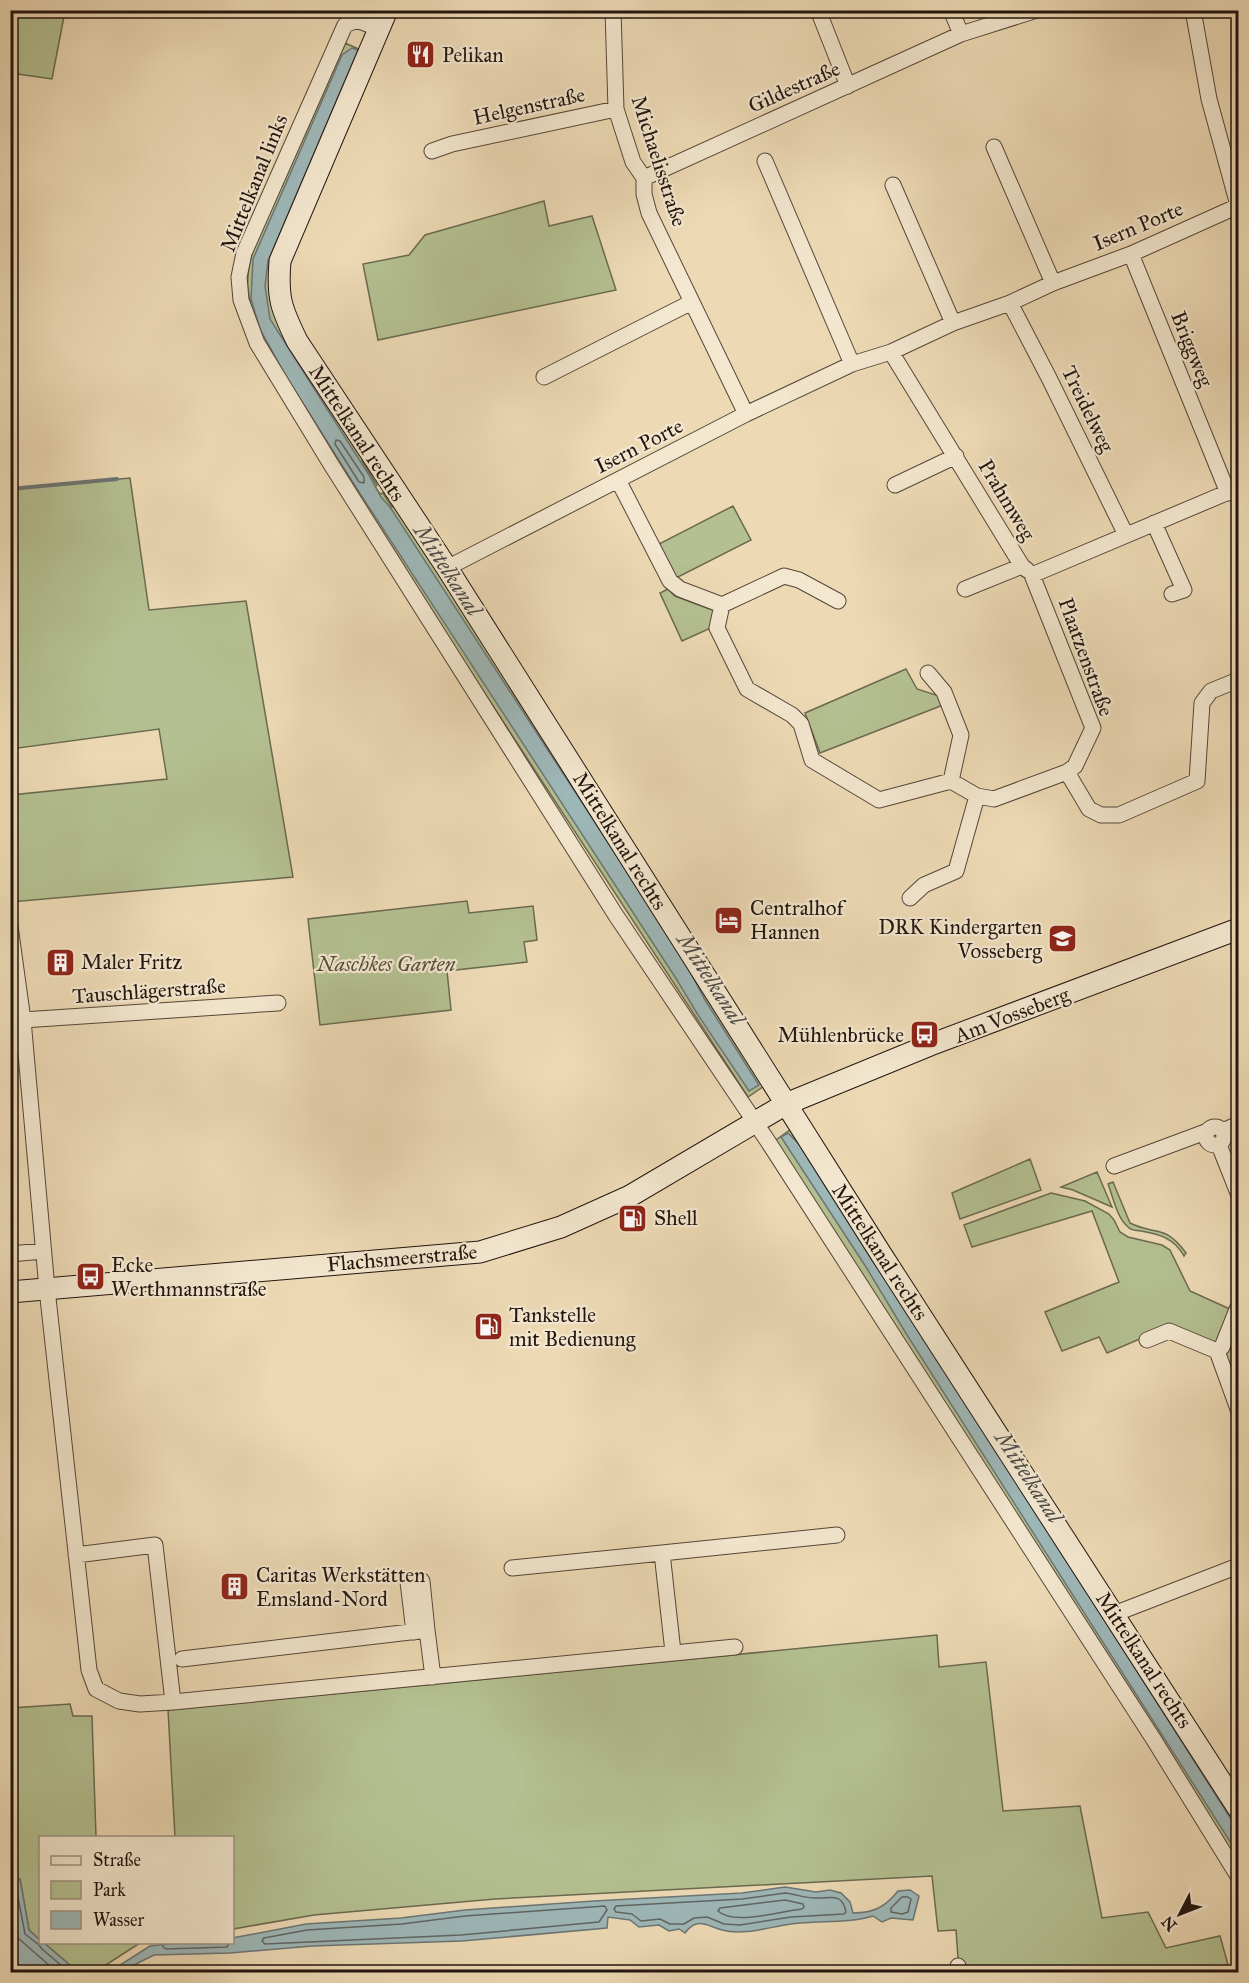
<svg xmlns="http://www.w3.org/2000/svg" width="1249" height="1983" font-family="'IM FELL Great Primer',serif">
<rect width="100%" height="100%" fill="#eddab5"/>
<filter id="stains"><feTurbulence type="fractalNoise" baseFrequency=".00333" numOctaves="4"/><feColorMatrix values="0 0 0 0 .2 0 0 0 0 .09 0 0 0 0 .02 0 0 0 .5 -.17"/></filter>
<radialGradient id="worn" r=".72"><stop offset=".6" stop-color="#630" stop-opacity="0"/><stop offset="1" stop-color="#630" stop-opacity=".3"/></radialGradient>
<path fill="#b4c091" stroke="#6b6a50" stroke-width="1.5" d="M10,11H65L52,79L11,73Z
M345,43L363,51L272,274L365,459L362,461L377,485L375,487L380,494L383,493L392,507L395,506L665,923L764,1086L748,1097L403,568L259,332C246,292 243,281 256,240Z
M544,201L549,226L592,216L616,290L378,340L363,264L409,255L425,235Z
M130,478L149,610L246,601L293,877L11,902V795L167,779L159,729L11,749V489Z
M733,506L751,540L676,578L659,544Z
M668,589L675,596L715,611L713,627L682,641L660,593Z
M906,669L917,689L939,696L943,705L820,753L805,713Z
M467,901L469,913L533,906L537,940L524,942L527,962L447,971L451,1010L320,1025L308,919Z
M791,1129L864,1232L1238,1822V1865L781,1149L776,1140Z
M1030,1159L1041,1190L960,1219L952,1193Z
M1097,1172L1112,1207L1073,1190L1061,1187Z
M1113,1182L1130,1223C1156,1236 1164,1223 1186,1253L1184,1256C1174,1238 1159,1234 1141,1231C1135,1230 1132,1231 1128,1227C1117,1218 1113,1197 1108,1184Z
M1051,1193L1085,1201L1109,1214L1114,1220L1120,1232L1128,1237L1162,1245L1170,1250L1190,1291L1232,1310L1218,1342L1212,1344L1170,1326L1107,1353L1099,1337L1062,1351L1045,1312L1119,1282L1092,1211L972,1247L964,1225Z
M1238,1322V1397L1223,1359Z
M937,1635L939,1667L986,1662L1003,1811L1080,1806L1102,1918L1148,1912L1166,1948L1220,1936L1230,1972H959L956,1930L938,1931L932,1876L495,1899L314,1915L233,1929L232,1838L175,1837L168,1710Z
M70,1704L73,1716H92L96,1837L40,1838V1940L29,1930L20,1879H11V1708Z
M44,1943H140L95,1972H78Z"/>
<path fill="#9eb8b9" stroke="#6c7675" stroke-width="1.5" d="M352,48L358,50L268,261L265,286L270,319L369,475L381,497L390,507L683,958L705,1000L759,1085L749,1091L698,1015L677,980L359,492L287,378L260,329L251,299L253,259L342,55Z
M788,1133L801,1146L1074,1568L1100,1613L1238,1830V1854L907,1335L866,1267L781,1137Z
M11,1879H20L29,1930L40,1940V1942L44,1943L78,1972H11Z
M785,1887L816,1892L830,1890L841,1893L850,1902L853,1913C874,1913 885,1907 898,1891L910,1890L919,1896L913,1920L891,1918L882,1922L873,1916C847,1924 818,1920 791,1924C769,1927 744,1936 722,1930C707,1926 698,1916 685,1933L679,1929L669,1931L659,1925L639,1927L630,1920L608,1917L607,1928L462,1941L312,1946L230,1953L154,1955L120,1972H109L150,1946L187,1942H232L233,1938L306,1924L401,1918L465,1910L594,1901L742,1893Z"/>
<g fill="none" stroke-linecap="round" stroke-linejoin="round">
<path stroke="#606664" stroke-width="1.5" d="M336,440L340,441L364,477V483L359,482L335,444Z
M10,1884L16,1887L25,1934L39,1945L42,1949L69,1972
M785,1893C795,1894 805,1898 815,1898C829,1899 842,1891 846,1912L844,1914L791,1917L740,1925L724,1924L707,1917L694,1918L684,1924H670L660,1919L641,1921L632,1914L616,1912L614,1909L616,1906L742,1899Z
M902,1897H908L911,1899L908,1912L902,1914L891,1912V1908Z
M785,1900L803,1904L804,1907L802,1909C781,1911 734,1926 718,1911L720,1908Z
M10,1901L18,1938L57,1972
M605,1906L607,1910L599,1922L461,1935L265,1944L262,1941L264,1938L307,1930L402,1924L465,1916Z
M163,1942V1947L166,1949L227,1947L230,1942"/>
<path stroke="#6c7675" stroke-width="4" d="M10,489L117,479"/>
<defs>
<path id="street" d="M613,10L616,109L633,162L644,178V194L649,213L746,414
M818,10L848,86
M951,10L961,34
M1193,10L1209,99L1238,205
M380,29L357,20L345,25L244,253L239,277L241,300L257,343L332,466L615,914L767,1140L1154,1740L1238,1876
M994,147L1053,283
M432,151L452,144L616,109
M765,161L852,364
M644,178L961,34L1037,10
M893,185L953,323
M1131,254L1228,493
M1010,303L1049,378L1126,535
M891,352L1022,566
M544,377L692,302
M618,480L670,581L680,589L722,605L784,576L799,580L838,601
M895,485L956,456
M1154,523L1184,590L1172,594
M447,568L746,414L852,364L891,352L953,323L1010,303L1053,283L1131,254L1238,206
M965,589L1022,566L1027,570
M722,605L717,628L747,689L792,715L801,724L812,760L879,800L951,781L977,796L994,799L1067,772L1075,766L1093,728L1032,575L1238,488
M928,673L944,692L961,735L951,781
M1067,772L1089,809L1101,815H1119L1197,781L1202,703L1211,691L1238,680
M910,898L924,885L956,871L977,796
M10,926L23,1020L47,1289L89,1670L96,1689L119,1701L140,1704L173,1702L155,1545L76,1555
M23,1020L278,1003
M1206 1136a9 9 0 1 1 18 0a9 9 0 1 1-18 0Z
M1223,1131L1238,1124
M1219,1145L1238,1193
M1114,1166L1208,1131
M10,1254L43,1251
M1147,1340L1169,1331L1217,1351L1222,1347L1238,1307
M1217,1351L1238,1409
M512,1568L662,1553
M1114,1614L1238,1566
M414,1632L408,1582L422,1581L427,1630
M673,1652L662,1553L837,1535
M182,1659L427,1630L433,1677
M173,1702L735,1647
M958,1966V1972"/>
<path id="secondary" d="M387,10L280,261C277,298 281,308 297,341L447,568L881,1254L1238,1808
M10,1292L480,1252L561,1227L630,1196L786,1104L930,1045L1238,929"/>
</defs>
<use href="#street" stroke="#554638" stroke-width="17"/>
<use href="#secondary" stroke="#22140f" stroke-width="23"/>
<use href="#street" stroke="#f3e7cf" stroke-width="15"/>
<use href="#secondary" stroke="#f3e7cf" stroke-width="21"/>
</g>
<defs>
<symbol id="restaurant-square" viewBox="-11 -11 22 22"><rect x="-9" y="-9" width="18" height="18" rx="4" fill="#8f2418" stroke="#f3e7cf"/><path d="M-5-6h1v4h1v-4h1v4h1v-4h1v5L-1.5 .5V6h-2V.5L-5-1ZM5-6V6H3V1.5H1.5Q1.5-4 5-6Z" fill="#fff"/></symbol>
<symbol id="hotel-square" viewBox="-11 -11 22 22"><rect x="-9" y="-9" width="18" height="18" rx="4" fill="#8f2418" stroke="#f3e7cf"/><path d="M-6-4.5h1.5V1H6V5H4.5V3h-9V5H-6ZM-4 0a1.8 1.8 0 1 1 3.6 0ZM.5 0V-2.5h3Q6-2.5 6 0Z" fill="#fff"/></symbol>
<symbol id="school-square" viewBox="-11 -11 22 22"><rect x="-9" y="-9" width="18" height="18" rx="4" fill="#8f2418" stroke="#f3e7cf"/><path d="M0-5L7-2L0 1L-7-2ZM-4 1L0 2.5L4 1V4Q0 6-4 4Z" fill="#fff"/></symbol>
<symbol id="building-square" viewBox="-11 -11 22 22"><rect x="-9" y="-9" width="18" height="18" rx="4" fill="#8f2418" stroke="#f3e7cf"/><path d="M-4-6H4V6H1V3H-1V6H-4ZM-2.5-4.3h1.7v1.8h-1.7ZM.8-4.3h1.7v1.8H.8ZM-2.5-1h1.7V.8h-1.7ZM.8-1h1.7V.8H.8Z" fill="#fff"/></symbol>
<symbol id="bus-square" viewBox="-11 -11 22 22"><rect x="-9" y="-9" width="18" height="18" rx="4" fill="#8f2418" stroke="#f3e7cf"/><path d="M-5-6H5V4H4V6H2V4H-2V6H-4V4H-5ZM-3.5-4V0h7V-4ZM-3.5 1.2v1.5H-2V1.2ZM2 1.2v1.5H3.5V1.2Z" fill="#fff"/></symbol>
<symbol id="fuel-square" viewBox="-11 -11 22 22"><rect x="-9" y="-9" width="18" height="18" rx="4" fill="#8f2418" stroke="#f3e7cf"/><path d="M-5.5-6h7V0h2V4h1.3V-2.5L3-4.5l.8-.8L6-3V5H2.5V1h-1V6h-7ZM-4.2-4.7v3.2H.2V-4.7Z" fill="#fff"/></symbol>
</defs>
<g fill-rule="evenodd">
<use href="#restaurant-square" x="404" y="38" width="33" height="33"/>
<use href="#hotel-square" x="712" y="904" width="33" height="33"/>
<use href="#school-square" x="1046" y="922" width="33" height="33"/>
<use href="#building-square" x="44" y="946" width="33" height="33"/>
<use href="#bus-square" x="908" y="1018" width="33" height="33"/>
<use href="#fuel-square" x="616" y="1202" width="33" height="33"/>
<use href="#bus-square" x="74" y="1260" width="33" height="33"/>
<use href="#fuel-square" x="472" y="1310" width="33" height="33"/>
<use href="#building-square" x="218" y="1570" width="33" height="33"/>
</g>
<g text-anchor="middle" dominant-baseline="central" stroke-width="4.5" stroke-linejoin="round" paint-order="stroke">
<g font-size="21" fill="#22140f" stroke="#f3e7cf" text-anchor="start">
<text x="442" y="55">Pelikan</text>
<text x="750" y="908">Centralhof<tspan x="750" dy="24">Hannen</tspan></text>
<text x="1042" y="927" text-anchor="end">DRK Kindergarten<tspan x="1042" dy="24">Vosseberg</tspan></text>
<text x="81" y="962">Maler Fritz</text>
<text x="904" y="1035" text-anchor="end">Mühlenbrücke</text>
<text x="654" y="1218">Shell</text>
<text x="111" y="1265">Ecke<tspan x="111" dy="24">Werthmannstraße</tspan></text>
<text x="509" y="1315">Tankstelle<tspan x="509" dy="24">mit Bedienung</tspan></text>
<text x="256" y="1575">Caritas Werkstätten<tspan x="256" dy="24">Emsland-Nord</tspan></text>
</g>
<g font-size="21" fill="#22140f" stroke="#f3e7cf">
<text transform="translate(794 87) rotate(-24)">Gildestraße</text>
<text transform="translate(529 106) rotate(-12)">Helgenstraße</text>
<text transform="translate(659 161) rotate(72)">Michaelisstraße</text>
<text transform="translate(254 183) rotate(-68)">Mittelkanal links</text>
<text transform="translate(1138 226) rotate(-23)">Isern Porte</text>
<text transform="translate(1192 349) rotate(68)">Briggweg</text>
<text transform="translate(1088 409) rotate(64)">Treidelweg</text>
<text transform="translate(357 433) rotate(57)">Mittelkanal rechts</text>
<text transform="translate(639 446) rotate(-27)">Isern Porte</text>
<text transform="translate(1007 500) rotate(59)">Prahmweg</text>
<text transform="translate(1086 657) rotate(70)">Plaatzenstraße</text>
<text transform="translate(620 841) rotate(58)">Mittelkanal rechts</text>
<text transform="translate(149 991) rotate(-4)">Tauschlägerstraße</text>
<text transform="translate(1012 1015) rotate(-21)">Am Vosseberg</text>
<text transform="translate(880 1252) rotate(57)">Mittelkanal rechts</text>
<text transform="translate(402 1258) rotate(-5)">Flachsmeerstraße</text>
<text transform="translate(1144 1660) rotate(57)">Mittelkanal rechts</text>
</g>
<g font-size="21" font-style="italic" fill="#55503c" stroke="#f3e7cf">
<text x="386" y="964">Naschkes Garten</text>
</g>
<g font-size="22" font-style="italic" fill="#4d4d4a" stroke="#f3e7cf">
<text transform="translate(448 570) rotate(57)">Mittelkanal</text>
<text transform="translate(711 979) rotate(57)">Mittelkanal</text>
<text transform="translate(1029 1477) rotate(57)">Mittelkanal</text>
</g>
</g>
<rect width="1249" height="1983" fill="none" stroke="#eddab5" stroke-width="36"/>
<rect x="12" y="12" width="1225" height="1959" fill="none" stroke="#22140f" stroke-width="3"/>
<rect x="18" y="18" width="1213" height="1947" fill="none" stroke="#22140f" stroke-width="1.5"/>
<rect x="39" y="1836" width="195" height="108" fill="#f3e7cf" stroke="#9f9382" stroke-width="1.5"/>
<rect x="51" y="1856" width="30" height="9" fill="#f3e7cf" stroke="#9f9382" stroke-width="1.5"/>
<text x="93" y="1866" font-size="18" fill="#22140f">Straße</text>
<rect x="51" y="1881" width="30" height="18" fill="#b4c091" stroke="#9f9382" stroke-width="1.5"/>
<text x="93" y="1896" font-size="18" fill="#22140f">Park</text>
<rect x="51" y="1911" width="30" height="18" fill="#9eb8b9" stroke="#9f9382" stroke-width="1.5"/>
<text x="93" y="1926" font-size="18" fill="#22140f">Wasser</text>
<g transform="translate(1180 1914) rotate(228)" stroke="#f3e7cf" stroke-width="4.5" paint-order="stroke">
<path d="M0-4.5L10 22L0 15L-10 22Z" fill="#22140f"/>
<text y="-9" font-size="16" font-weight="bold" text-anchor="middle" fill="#22140f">N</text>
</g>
<rect width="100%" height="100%" filter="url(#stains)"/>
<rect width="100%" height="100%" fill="url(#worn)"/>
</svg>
